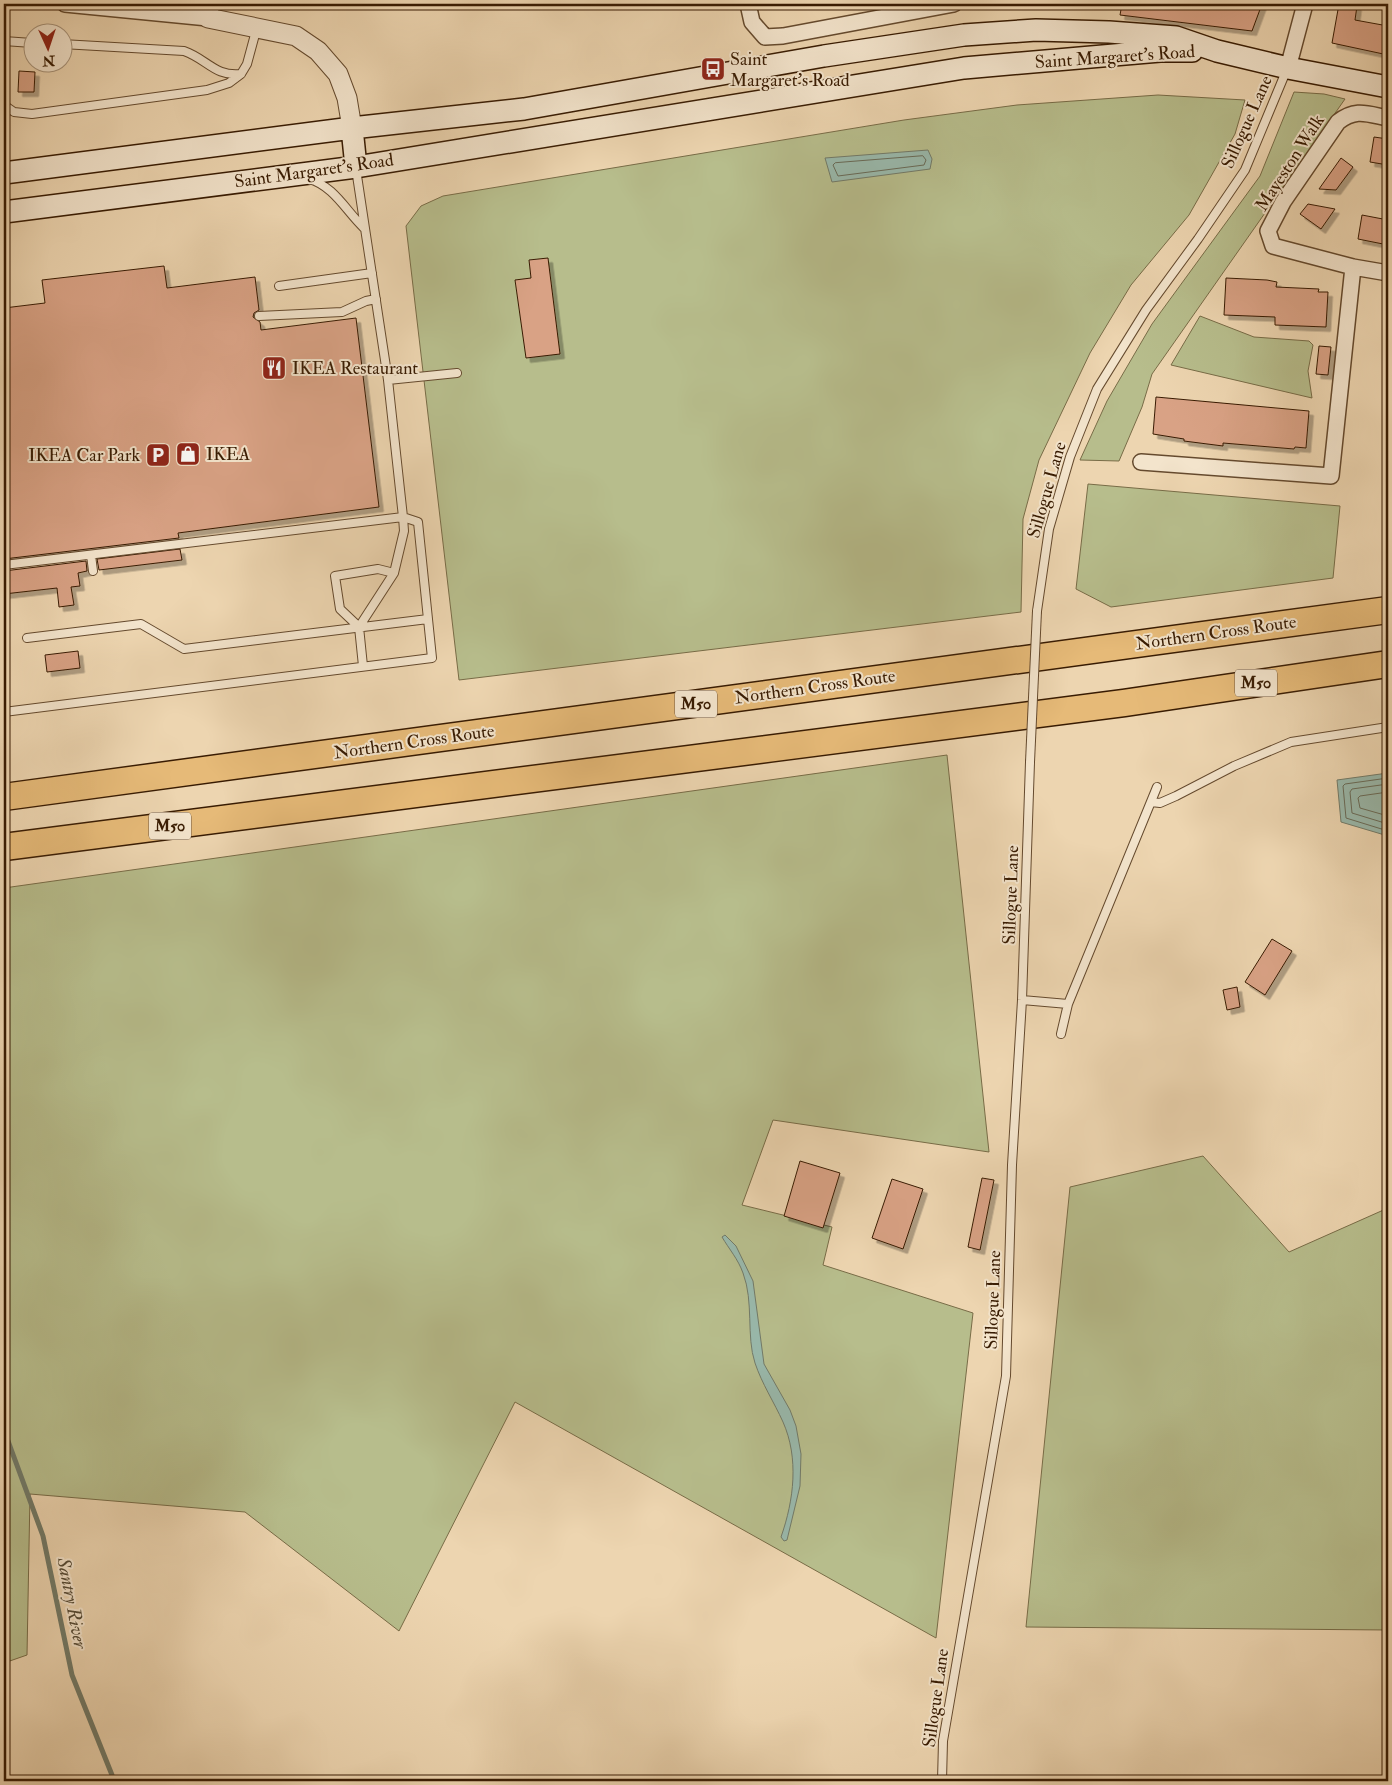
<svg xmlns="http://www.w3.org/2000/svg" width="1392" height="1785" font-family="'IM FELL Double Pica',serif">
<defs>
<filter id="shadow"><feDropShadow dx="4.5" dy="4.5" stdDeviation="0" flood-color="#0004"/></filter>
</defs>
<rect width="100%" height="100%" fill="#edd5b0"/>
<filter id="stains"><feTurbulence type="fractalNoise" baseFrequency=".004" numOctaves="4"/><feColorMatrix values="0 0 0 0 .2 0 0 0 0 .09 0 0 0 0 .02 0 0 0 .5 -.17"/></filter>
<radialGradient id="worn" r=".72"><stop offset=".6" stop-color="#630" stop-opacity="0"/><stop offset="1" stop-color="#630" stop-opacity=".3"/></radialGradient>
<path fill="#b7bd8c" stroke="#786c47" d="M1294,92L1324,94L1345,99L1152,374L1142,407L1119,461L1080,460L1107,401L1152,324L1260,176Z
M1158,95L1245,100L1235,134L1189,215L1131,285L1090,353L1039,460L1023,519L1021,612L459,680L406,226L421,206L443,196L904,120L1017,105Z
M1200,316L1254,337L1309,341L1313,345L1308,371L1312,398L1171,365Z
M1088,484L1340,506L1333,578L1111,607L1076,589Z
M947,755L989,1152L773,1120L742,1205L832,1227L823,1265L973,1313L936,1638L515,1402L399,1631L245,1512L30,1494L27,1655L4,1663V888Z
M1203,1156L1289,1252L1388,1208V1630L1026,1627L1070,1187Z"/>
<path fill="#99b9ac" stroke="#727a68" d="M928,150L932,159L930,169L832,182L825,158Z
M1388,773V836L1341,822L1337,780Z
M725,1235L736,1246L753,1281L764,1364L790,1410L796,1426L801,1454L800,1486L787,1540L784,1541L781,1537C794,1500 799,1458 783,1422C774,1402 762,1384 755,1363C746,1336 754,1302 743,1273C738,1259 729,1249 722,1237Z"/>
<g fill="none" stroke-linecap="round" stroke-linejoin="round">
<path stroke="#686a57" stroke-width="1" d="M923,156L926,160L924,165L838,176L833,165L835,163Z
M1388,778L1345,784L1343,786L1346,818L1388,831
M1388,784L1352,789L1350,792L1352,813L1388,824
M1388,792L1360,796L1358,798L1360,808L1388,816"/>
<path stroke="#727a68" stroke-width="5" d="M4,1430L43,1536L72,1675L112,1775V1781"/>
</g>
<path fill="#d9a285" stroke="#381b02" filter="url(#shadow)" d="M1122,4H1262L1252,31L1120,15Z
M1339,4L1357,6L1355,20L1388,26V55L1332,43Z
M19,71L35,72L34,92H18Z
M1374,137L1388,139V165L1370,162Z
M1341,158L1353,167L1336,190L1319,189Z
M1308,204L1335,209L1321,229L1300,214Z
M1362,215L1388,220V245L1358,239Z
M548,258L560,354L526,358L515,280L531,278L529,260Z
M164,266L167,288L255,277L259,310L254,313L253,317L260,322L261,330L356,318L379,507L178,533L179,538L4,559V308L45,303L42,280Z
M1226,278L1267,280L1277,282L1276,287L1319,289L1318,292H1328L1326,327L1275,325V317L1224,315Z
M1319,346L1331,347L1328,375L1316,374Z
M1156,397L1309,411L1306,448L1295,447L1294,449L1223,443V446L1184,441V439L1153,434Z
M180,549L182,560L99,570L97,559Z
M86,561L87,571L78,573L80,586L71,587L74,605L59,607L57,588L4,594V571Z
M78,651L80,668L47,672L45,655Z
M1272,939L1292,951L1265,995L1245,982Z
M1237,987L1240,1007L1227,1010L1223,990Z
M800,1161L840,1173L823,1228L784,1216Z
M982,1178L994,1180L980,1250L968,1247Z
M892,1179L923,1189L903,1249L872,1238Z"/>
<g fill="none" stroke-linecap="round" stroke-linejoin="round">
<defs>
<path id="service" d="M4,41L32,43
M62,44L184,51C207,59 215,77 241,74
M4,105L14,112L32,114L207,90L229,83L241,74L247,64L257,27
M309,179C334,186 346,211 364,228
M279,286L372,273
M259,316L342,312L366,301L376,299
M388,380L457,373
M91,555L93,571
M4,565L403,517L404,531L394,573L359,627L363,666
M1037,611L1049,529L1070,457L1097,389L1146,310L1198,239L1245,170L1287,69
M359,627L340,609L335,576L378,569L394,573
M27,638L141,624L184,649L428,619
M4,712L432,658L418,522L403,517L388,380L356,169
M1151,802L1160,803L1176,796L1234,766L1291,742L1388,727
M1022,1000L1068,1004
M1061,1034L1068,1004L1157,787
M942,1781L943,1741L1006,1376L1012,1165L1022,1000L1030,762"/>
<path id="minor" d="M65,4L208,18
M748,4L752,22L765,37L783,36L954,4
M1288,68L1305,4
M1388,118C1367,114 1356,108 1338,122L1283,202L1268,231L1273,246L1353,267L1388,273
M1141,462L1331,476L1353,267"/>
<path id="tertiary" d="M209,4L208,18L296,36L318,51L338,74L347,98L352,128"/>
<path id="secondary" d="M352,128L356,167
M4,173L352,128L524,109L824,56L964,35L1036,30L1109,32L1176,37L1217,51L1288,68L1388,87
M4,212L356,167L964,68L1160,51H1192"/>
<path id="motorway" d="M4,797L1388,610
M4,847L1124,703L1388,664"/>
</defs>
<use href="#service" stroke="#654a2e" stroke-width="10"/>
<use href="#minor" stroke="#654a2e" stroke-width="18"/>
<use href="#tertiary" stroke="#654a2e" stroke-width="21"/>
<use href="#secondary" stroke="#381b02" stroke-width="24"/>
<use href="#motorway" stroke="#381b02" stroke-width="29"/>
<use href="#service" stroke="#f3e4cc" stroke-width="8"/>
<use href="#minor" stroke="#f3e4cc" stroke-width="15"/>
<use href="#tertiary" stroke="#f3e4cc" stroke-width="19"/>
<use href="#secondary" stroke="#f3e4cc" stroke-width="21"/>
<use href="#motorway" stroke="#e6ba78" stroke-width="26"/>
<defs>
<path id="service-bridge" d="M1030,762L1037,611"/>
</defs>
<use href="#service-bridge" stroke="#654a2e" stroke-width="10" stroke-linecap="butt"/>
<use href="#service-bridge" stroke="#f3e4cc" stroke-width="8"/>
</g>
<defs>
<symbol id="bus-square" viewBox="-11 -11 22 22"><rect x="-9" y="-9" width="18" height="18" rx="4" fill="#8f2418" stroke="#f3e4cc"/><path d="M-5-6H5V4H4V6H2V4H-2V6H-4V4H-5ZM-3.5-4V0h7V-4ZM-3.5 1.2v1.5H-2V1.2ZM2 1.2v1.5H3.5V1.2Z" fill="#fff"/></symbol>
<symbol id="restaurant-square" viewBox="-11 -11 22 22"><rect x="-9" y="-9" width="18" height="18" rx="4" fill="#8f2418" stroke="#f3e4cc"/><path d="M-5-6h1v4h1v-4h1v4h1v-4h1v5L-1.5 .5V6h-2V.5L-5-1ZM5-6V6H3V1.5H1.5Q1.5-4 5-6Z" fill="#fff"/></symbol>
<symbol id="shop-square" viewBox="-11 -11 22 22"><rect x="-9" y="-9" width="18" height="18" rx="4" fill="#8f2418" stroke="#f3e4cc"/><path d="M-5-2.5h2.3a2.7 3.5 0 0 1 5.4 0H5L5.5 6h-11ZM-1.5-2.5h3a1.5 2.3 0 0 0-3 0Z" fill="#fff"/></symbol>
<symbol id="parking-square" viewBox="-11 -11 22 22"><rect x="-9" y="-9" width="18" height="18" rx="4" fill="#8f2418" stroke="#f3e4cc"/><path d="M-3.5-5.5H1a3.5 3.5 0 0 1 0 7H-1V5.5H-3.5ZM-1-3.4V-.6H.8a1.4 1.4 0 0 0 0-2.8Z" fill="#fff"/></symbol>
</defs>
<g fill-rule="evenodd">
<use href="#bus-square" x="699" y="55" width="28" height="28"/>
<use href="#restaurant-square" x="260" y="354" width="28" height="28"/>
<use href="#shop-square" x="174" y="440" width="28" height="28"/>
<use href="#parking-square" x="144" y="441" width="28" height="28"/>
</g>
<g text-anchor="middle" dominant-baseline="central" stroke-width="4" stroke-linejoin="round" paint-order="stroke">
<g fill="#f3e4cc" stroke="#70573f" stroke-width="1">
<rect x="1235" y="669.5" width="42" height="27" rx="4"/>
<rect x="675" y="690.5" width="42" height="27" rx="4"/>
<rect x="149" y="812.5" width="42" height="27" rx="4"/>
</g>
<g font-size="16" font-weight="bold" fill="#381b02">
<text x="1256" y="683">M50</text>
<text x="696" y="704">M50</text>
<text x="170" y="826">M50</text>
</g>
<g font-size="18" fill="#381b02" stroke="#f3e4cc">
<text transform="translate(1115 57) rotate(-4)">Saint Margaret's Road</text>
<text transform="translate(1247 122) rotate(-66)">Sillogue Lane</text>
<text transform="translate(1290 163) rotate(-57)">Mayeston Walk</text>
<text transform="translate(314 171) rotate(-8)">Saint Margaret's Road</text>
<text transform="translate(1047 490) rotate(-74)">Sillogue Lane</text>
<text transform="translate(1216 633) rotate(-8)">Northern Cross Route</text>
<text transform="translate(815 687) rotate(-8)">Northern Cross Route</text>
<text transform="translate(414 742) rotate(-8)">Northern Cross Route</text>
<text transform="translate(1011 895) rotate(-88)">Sillogue Lane</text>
<text transform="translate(993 1300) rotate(-88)">Sillogue Lane</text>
<text transform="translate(936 1698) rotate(-82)">Sillogue Lane</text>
</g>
<g font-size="18" fill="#381b02" stroke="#f3e4cc" text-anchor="start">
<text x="730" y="59">Saint<tspan x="730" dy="21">Margaret's Road</tspan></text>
<text x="292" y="368">IKEA Restaurant</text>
<text x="206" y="454">IKEA</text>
<text x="140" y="455" text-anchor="end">IKEA Car Park</text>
</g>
<g font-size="19" font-style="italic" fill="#554a35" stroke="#f3e4cc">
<text transform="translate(72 1603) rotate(79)">Santry River</text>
</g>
</g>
<rect width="1392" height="1785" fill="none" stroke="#edd5b0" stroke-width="20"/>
<rect x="5" y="5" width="1382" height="1775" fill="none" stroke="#381b02" stroke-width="2.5"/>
<rect x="10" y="10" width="1372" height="1765" fill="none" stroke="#381b02"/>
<g transform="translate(48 48) rotate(177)"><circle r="24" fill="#f3e4cc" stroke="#a8947b"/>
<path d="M0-4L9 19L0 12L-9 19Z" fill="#8f2418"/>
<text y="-8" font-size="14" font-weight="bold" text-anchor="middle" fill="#381b02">N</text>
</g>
<rect width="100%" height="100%" filter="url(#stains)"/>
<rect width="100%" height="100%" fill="url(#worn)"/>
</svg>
